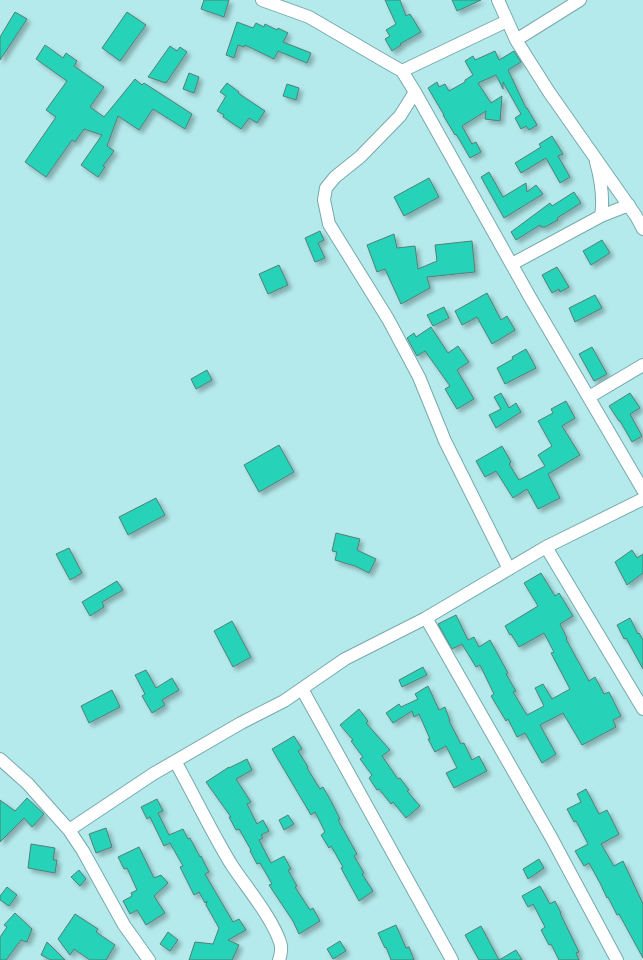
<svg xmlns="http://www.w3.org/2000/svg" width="643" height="960" font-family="Barlow,sans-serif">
<defs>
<filter id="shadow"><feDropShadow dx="3.5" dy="3.5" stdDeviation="2" flood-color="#0004"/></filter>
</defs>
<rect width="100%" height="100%" fill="#b5eaec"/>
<path fill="#26d2b8" stroke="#518076" filter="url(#shadow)" d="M204,0H229L224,17L201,9Z
M385,0H400L406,16L410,14L421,32L400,44L401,45L392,51L385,39L390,36L386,30L396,24Z
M452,0H481L457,11Z
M15,12L27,19L0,60V37Z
M127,12L146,25L120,61L102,48Z
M237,22L253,28L256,23L264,27L265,24L277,30L278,28L288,33L283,42L311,53L307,63L278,51L274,59L245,45L244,47L238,45L234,58L226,55Z
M45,45L63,58L66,53L77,61L74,66L104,87L90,107L104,117L135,79L142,85L144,83L192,114L185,129L153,109L139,130L118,116L107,146L114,151L103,166L105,167L98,177L81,165L102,135L84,129L75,142L72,140L46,177L25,162L56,117L46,110L67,81L36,59Z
M170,46L177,51L180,47L187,52L166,83L148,77Z
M495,51L499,60L514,51L521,62L508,70L526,108H527L537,125L529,130L526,126L521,129L515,118L521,114L503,82V89L496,75L478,83L491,103L502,96L500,121L485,119L486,111L462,126L472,144L476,142L481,152L470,158L456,134L455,135L443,115H444L428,88L437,82L439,87L445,84L449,91L465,82V80L473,75L465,61L473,56L475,60Z
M189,73L199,77L194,93L183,89Z
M227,83L239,92L238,93L265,111L257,123L249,118L241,129L223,117L224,115L217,111L226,96L220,92Z
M287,84L299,88L296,100L283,96Z
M552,136L563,154L558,156L570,177L560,183L546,158L521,173L515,163L541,147L539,144Z
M489,172L503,197L526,183L527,192L536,185L543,194L504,218L481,177Z
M429,178L439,197L404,216L394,197Z
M574,192L581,203L557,218L558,220L545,227H541L540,225L516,240L511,232L550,203L552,206Z
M320,231L324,240L318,243L325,258L315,262L305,238Z
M394,234L397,248L415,246L418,269L437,261L435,245L472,241L475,272L427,277L430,288L401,304L385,269L377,272L367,245Z
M602,240L610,253L591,265L583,251Z
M279,265L288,285L268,294L259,274Z
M557,267L569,287L560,292L559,289L552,293L542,275Z
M487,293L501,320L507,316L515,330L492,344L477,317L462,325L455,311Z
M595,295L602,308L575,322L569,308Z
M444,307L449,318L433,326L427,315Z
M431,327L448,353L458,346L469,362L457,370L474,399L457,409L445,389L450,386L425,351L417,356L407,338L414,333L416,337Z
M592,347L607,374L594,381L579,354Z
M526,349L536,368L505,384L497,368L513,359L512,357Z
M207,370L212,380L196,389L191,379Z
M501,393L509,408L516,403L521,412L496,428L489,415L501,409L494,397Z
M630,393L640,408L630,414L642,436L632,442L620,421H619L609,406Z
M566,401L575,418L562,426L580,455L548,474L560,498L538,509L527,489L513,498L496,471L485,477L476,461L502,446L511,462L509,464L519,480L545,466L538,455L552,446L538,421L553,413L551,409Z
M279,445L294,472L259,492L244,465Z
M156,498L165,515L128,535L119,517Z
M336,533L360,539L357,550L376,559L369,573L355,566L335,560L337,552L332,551Z
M69,548L82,573L70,580L56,554Z
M632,550L637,558L643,554V573L627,585L615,562Z
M541,573L555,596L559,593L573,616L560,624L567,638L566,639L589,681L595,677L604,694L609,692L621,716L613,720L616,727L582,745L563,713L540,725L556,754L542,763L525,733L517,737L508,719L506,721L491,696L494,694L480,665L476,667L462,644L452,649L438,624L456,615L468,640L474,637L479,647L490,640L508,673L506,674L516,691L513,692L527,715L544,706L535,688L543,684L552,699L570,689L551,653L554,652L544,633L519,647L511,634L510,635L505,626L538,606L524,583Z
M117,581L123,590L102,602L104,607L90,616L82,602Z
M630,618L638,634L639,633L643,640V669L626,638L624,639L617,625Z
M232,621L251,657L233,667L214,631Z
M423,667L427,675L402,687L399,680Z
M146,670L156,688L172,678L179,690L162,700L165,705L152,713L142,696L145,694L135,675Z
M428,686L439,710L445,707L450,721H449L461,744L464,743L472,760L479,756L487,771L454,788L446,773L457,768L446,746L435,752L428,739H430L419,714L414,717L412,711L393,723L386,713L399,704L401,707L418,699L415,694Z
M112,690L120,707L89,723L81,706Z
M359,709L368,721L366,723L390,750L382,756L398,779L400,778L409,790L407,791L420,806L406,818L393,802L391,804L379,789L377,790L369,778L372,775L360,759L363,757L351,741L353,740L340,725Z
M294,736L302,749L298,751L308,767L307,768L320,789L323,787L331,801L340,819L338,820L357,854L354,856L364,873L362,874L373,891L359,901L341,868L343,867L331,846L329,848L321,835L325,832L315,812L311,815L272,749Z
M247,759L252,770L236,779L251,802L247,804L257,824L263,820L269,831L261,835L263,838L259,840L271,863L284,856L291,869L288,870L297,886L295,887L310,910L313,908L320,921L299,934L293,921L269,885L272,884L260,863L257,864L250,851L251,850L239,829L236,830L229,817H231L206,782L229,767V768Z
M586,789L599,814L607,810L619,834L601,844L614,866L623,861L643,904V958L619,914L617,915L608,897L607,898L600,883L589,863L584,866L575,851L588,844L576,821L574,822L567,809L581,802L577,794Z
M27,798L44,814L32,827L24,818L0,842V800L15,811Z
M157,799L163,811L158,813L169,835L183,829L188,839L190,838L200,857L201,856L209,872L205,874L233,922L239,919L246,930L228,940L239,945L232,960H189L195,942L213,944L219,928L206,905L207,901L205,903L199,892L194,895L180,867L183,866L170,843L164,846L150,817L147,819L141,807Z
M288,815L294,824L284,830L279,820Z
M106,828L112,847L96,853L89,834Z
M31,844L55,848L53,860H57L55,873L28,868Z
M139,847L154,878L161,875L168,883L154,896L165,913L146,925L137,910L130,914L123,901L132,896L131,893L137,890L127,868L124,869L118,857Z
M539,859L544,868L528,879L523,869Z
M79,870L86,879L80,886L71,877Z
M540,886L550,904L555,901L561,913H560L579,952L576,953L579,960H559L551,944L549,945L541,930L545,927L533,904L528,907L522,896Z
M7,887L17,895L9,906L0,900V896Z
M15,913L32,929L27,942L21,940L6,960H0V937L7,927L4,925Z
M75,914L98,929L96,932L115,945L106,960H90L74,949L70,955L58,939Z
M396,925L406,948L409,947L414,960H391L386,947L385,948L378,933Z
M481,926L499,960L516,950L522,960H479L465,935Z
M168,932L178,940L170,951L160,944Z
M340,941L346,951L333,959L327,949Z
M47,942L65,960H51L41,955Z"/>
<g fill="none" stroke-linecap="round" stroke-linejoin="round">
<defs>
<path id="minor" d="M262,0L309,17L381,59L402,71L415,92L531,299L643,490
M498,0L516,40L549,92L636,216L643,229
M516,40L580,0
M402,71L507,21
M415,92L400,116L360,157L335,177L326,188L324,200L329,224L388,319L419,377L445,441L509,569
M596,162C601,180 604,198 601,216
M512,264L601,216L629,205
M589,397L643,365
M546,547L643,709
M426,618L551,837L617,960
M302,689L452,960
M0,759L28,784L69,830L83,851L124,925L149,960
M175,761C194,795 211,831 231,864C246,887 271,916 280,942C282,947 281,955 279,960
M69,830L153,774L241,723L284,701L345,659L426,618L546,547L643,499"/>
</defs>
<use href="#minor" stroke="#76a9aa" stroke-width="14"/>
<use href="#minor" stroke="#fff" stroke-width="12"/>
</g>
</svg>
